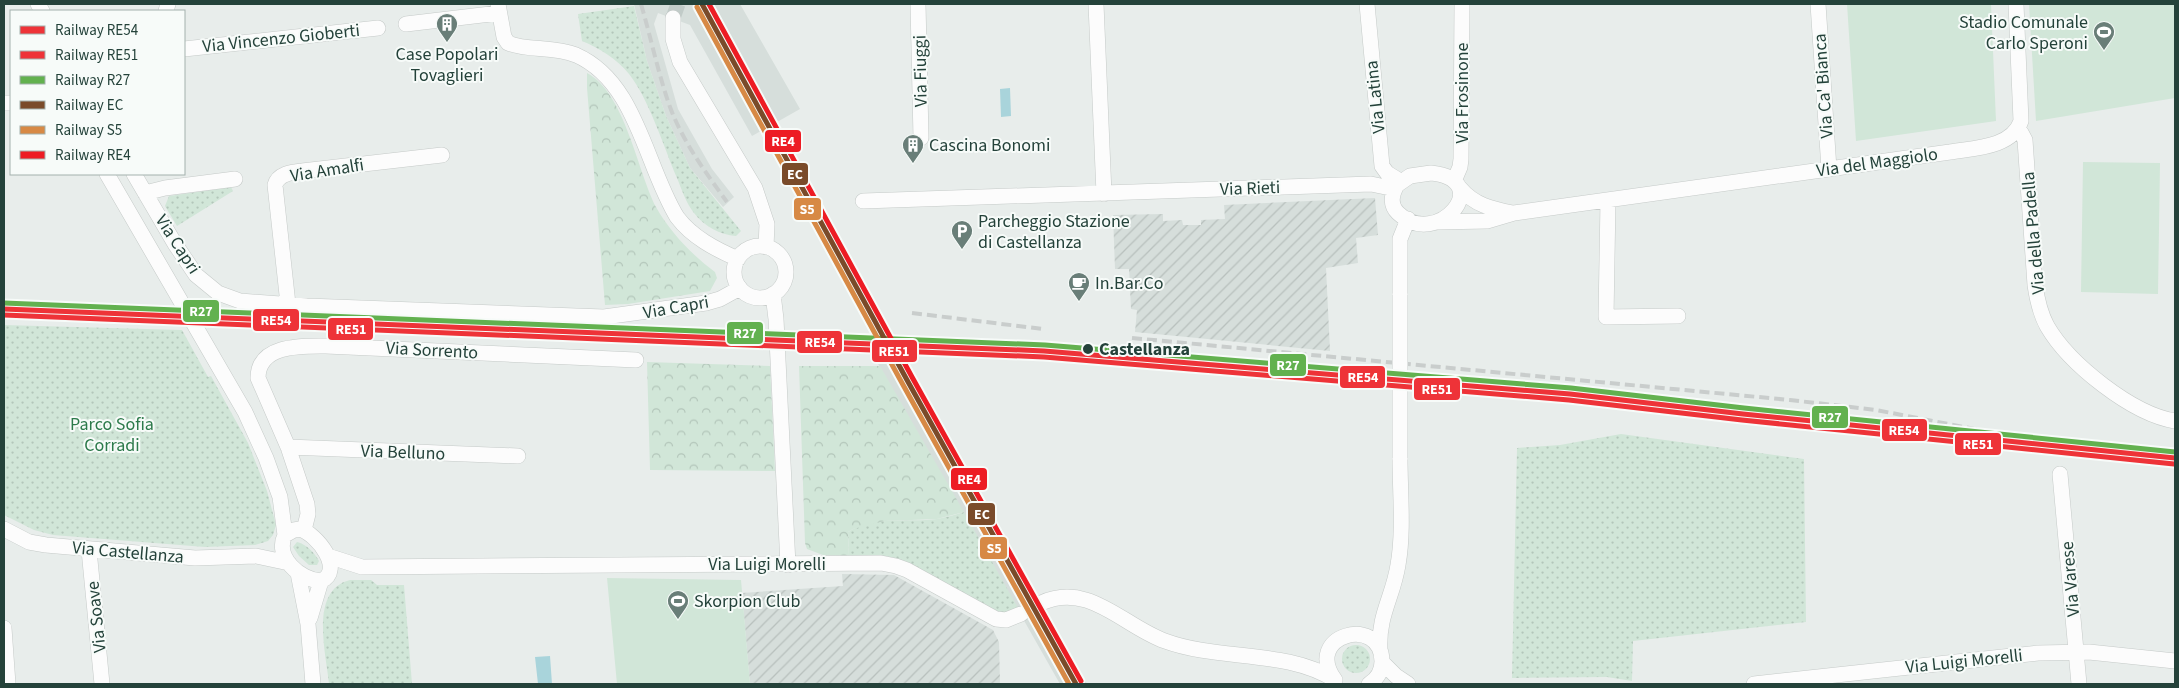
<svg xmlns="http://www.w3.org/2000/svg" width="2179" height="688" font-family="'Source Sans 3',sans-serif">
<defs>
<pattern id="industrial-furrows" width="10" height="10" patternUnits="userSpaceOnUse" patternTransform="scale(1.25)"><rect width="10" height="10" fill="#d6dedb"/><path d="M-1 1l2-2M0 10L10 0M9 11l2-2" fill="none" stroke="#b8c0bd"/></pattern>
<pattern id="green-dots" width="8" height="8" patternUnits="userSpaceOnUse" patternTransform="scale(1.25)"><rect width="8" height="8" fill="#d1e6d8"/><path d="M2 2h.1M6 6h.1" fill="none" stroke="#b3c6ba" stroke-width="1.8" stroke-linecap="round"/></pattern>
<pattern id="forest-crowns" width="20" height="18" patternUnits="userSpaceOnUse" patternTransform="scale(1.25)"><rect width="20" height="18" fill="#d1e6d8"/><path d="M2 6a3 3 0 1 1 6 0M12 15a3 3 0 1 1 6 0" fill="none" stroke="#b3c6ba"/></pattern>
</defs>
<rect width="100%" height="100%" fill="#e8edeb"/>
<path fill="#d6dedb" d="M634,4H740L800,109L752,136L690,25L658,13L654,24L678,109L712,169L734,197L723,207L690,168L666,116L647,61Z
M903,360L987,505L1087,684H1060L877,362Z"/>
<path fill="url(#industrial-furrows)" d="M1375,198L1378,235L1356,238L1358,263L1326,268L1330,351L1135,332L1137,310L1131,309L1129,269H1115L1113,215L1163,214V221L1182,220L1183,225H1201V220L1225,219L1224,205Z
M842,574L894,575L993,630L999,642L1000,684H750L742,593L843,586Z"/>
<path fill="url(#green-dots)" d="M634,6L647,61L666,116L690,168L741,231L736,236C720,235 704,226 694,213C686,203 682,190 677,178C664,148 649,99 629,74C617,59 599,48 582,41L578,14Z
M231,187L233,191L177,226L165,206L169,196Z
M4,325L182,330L208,377L211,376L248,443L267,491L276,525L273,535L268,541L255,545L205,547L53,535L34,530L4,515Z
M1621,434L1804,459L1806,622L1633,641L1632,681L1607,677L1512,678L1517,448L1560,445Z
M964,512L1018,608L1005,613H997L899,559L886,556H849L848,532C874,515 909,523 937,519C946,517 955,515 964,512Z
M297,542C306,544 315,553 319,561L317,565H309L299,556L293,547Z
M350,580H371L377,585H404L412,684H329C326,653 309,590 350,580Z
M1342 659a14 14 0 1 1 28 0a14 14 0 1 1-28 0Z"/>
<path fill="url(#forest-crowns)" d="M587,73C625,93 637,170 656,207C670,232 692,255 715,272L717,278L710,291L628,304L605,305L587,88Z
M647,362L770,366L775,471L650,470Z
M799,366H880L964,512L937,519L885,521L853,529L848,532L849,556L823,555L807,549L805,543Z"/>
<path fill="#d1e6d8" d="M1847,4H1991L1996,121L1856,141Z
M2029,4H2175V98L2036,121Z
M2083,162L2160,163L2158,294L2081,292Z
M607,578L741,580L750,684H617Z"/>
<path fill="#a9d4db" d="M1010,88L1011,116L1001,117L1000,89Z
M550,656L552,684H538L535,657Z"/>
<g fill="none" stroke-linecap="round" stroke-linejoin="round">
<path stroke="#c1cbc8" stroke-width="15" stroke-dasharray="15 8" stroke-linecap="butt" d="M673,18L678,4
M1021,614L1041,603"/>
<g stroke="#c5cac8" stroke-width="16">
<path id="minor" d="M38,4L42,11
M498,4L504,37L508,43C526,51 554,46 576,55C637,82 645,165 677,217C692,237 715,249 738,259
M918,4L921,138
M1096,4L1104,194
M1367,4L1382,166L1387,173L1400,181
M1818,4L1829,169
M166,11L168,4
M673,18V39L680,62L755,188L767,224L766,247
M406,24L499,13
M184,49L378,28
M4,103H11
M2018,127L2025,140L2035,285C2037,299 2040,313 2047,326C2069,364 2132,414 2175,421
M1431,173C1497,180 1437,251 1398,213C1389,204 1392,194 1397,185L1410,176Z
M107,174L245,412L266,458L280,497L285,535
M134,174L175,244L196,275L218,293L240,301L307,306L604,317L706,303L720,299L740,288
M1454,181L1460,167L1461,159L1462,4
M1460,188C1474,205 1492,209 1513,213
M145,193L165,188L235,179
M863,201L1371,184L1395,189
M1608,201L1606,317L1678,316
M1437,222L1487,221L1514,213L1950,152C1973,148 2012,148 2021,121L2016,4
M734 272a26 26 0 1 1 52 0a26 26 0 1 1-52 0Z
M773,294L776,319L788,565
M1400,295V239L1408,219
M288,304L275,185C278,174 291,172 302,171L442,155
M288,447L518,456
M2060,474L2079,684
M4,529L29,542L46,545L195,558L256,556L289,563
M300,529C317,534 345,570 321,581C300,580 274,557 285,535L294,530Z
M304,530L308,514L307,504L288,447L258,378C258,344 302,346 326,346L636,360
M89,550L102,684
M328,556L362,567L881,563L896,566L907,570L996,619L1006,620L1021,614
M298,573L308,624L313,684
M1041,603C1089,581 1123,626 1165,641C1219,661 1286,649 1335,680
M310,618L321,581
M4,628L8,684
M1380,650C1378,615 1393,597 1398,565C1404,531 1400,493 1400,458
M1382,662L1396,676L1408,684
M1335,680C1302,635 1381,614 1382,661C1382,671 1377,679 1369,684
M1754,684L2038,653L2089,652L2175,661"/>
</g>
<use href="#minor" stroke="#fcfcfc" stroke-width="15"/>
<path stroke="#c9cdcc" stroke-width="4" stroke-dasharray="10 5" stroke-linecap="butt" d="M641,4C651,38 658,73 670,107C683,142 706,173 727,202
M912,313L1043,329
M1132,338L1790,400L1876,410L2052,444"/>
<g stroke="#c5cac8" stroke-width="16" stroke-linecap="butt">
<path id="minor-bridge" d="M1400,295V458"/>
</g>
<use href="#minor-bridge" stroke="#fcfcfc" stroke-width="15"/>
<g stroke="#f7fbf9" stroke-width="9">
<path id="rail-1" d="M4,309L1044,351L1570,394L1743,414L2175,458"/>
</g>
<g stroke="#f7fbf9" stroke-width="9">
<path id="rail-2" d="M4,315L1044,357L1569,400L1742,420L2174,464"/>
</g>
<g stroke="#f7fbf9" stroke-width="9">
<path id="rail-3" d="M4,303L1045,345L1571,388L1744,408L2175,452"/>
</g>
<g stroke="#f7fbf9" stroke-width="9">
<path id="rail-4" d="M702,4L907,380L1076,684"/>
</g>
<g stroke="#f7fbf9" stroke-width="9">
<path id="rail-5" d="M697,7L902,383L1069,684"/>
</g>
<g stroke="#f7fbf9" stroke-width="9">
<path id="rail-6" d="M709,4L912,377L1081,681"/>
</g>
<use href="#rail-1" stroke="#ee3338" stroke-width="5"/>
<use href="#rail-2" stroke="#ee3338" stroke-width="5"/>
<use href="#rail-3" stroke="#62b14f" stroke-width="5"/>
<use href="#rail-4" stroke="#7a4b2a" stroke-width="5"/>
<use href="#rail-5" stroke="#d78945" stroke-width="5"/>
<use href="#rail-6" stroke="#ed1c24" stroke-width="5"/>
</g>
<defs>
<g id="building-pin" transform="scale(1.125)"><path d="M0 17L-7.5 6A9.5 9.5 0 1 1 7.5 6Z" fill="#697e78" stroke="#f7fbf9"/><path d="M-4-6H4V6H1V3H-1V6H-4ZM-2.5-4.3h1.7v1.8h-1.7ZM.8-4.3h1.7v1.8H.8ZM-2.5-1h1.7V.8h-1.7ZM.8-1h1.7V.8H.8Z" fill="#fff"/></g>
<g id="stadium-pin" transform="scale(1.125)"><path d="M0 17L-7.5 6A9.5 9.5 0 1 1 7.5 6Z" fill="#697e78" stroke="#f7fbf9"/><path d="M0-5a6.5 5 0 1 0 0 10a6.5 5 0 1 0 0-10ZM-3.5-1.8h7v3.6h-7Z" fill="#fff"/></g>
<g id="parking-pin" transform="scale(1.125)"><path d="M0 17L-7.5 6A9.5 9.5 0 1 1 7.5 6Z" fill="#697e78" stroke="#f7fbf9"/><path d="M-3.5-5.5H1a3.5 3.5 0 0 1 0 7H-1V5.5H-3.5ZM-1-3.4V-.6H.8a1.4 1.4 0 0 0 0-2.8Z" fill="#fff"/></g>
<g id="cafe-pin" transform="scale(1.125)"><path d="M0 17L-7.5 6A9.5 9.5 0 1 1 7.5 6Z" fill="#697e78" stroke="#f7fbf9"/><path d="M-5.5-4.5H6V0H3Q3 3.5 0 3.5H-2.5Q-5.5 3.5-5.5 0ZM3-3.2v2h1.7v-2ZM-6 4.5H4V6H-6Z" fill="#fff"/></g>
</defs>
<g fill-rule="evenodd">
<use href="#building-pin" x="447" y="24"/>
<use href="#stadium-pin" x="2104" y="32"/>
<use href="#building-pin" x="913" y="145"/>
<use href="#parking-pin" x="962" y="231"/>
<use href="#cafe-pin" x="1079" y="283"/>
<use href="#stadium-pin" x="678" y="601"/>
</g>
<circle fill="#24423a" stroke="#f7fbf9" stroke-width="2" cx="1088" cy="349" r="6"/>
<g text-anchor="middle" stroke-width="4" stroke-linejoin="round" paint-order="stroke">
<g font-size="18" fill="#24423a" stroke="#f7fbf9" text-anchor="start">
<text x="2088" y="28" text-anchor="end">Stadio Comunale<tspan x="2088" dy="21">Carlo Speroni</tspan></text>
<text x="447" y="60" text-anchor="middle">Case Popolari<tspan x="447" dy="21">Tovaglieri</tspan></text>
<text x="929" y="151">Cascina Bonomi</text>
<text x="978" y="227">Parcheggio Stazione<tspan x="978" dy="21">di Castellanza</tspan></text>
<text x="1095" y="289">In.Bar.Co</text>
<text x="694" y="607">Skorpion Club</text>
</g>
<g font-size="18" fill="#24423a" stroke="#f7fbf9">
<text transform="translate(281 38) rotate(-6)" y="6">Via Vincenzo Gioberti</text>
<text transform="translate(920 71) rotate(-91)" y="6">Via Fiuggi</text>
<text transform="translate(1823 86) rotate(-94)" y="6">Via Ca' Bianca</text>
<text transform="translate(1462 93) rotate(-90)" y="6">Via Frosinone</text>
<text transform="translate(1375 97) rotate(-96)" y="6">Via Latina</text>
<text transform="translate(1877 162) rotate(-8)" y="6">Via del Maggiolo</text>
<text transform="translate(327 170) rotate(-9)" y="6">Via Amalfi</text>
<text transform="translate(1250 188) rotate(-2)" y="6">Via Rieti</text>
<text transform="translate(2033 233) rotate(-95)" y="6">Via della Padella</text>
<text transform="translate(178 244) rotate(57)" y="6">Via Capri</text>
<text transform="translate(676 307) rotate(-10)" y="6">Via Capri</text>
<text transform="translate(432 350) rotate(3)" y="6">Via Sorrento</text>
<text transform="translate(403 452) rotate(2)" y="6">Via Belluno</text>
<text transform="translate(128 552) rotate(5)" y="6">Via Castellanza</text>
<text x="767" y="570">Via Luigi Morelli</text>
<text transform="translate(2070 579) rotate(-95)" y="6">Via Varese</text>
<text transform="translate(96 617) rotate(-96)" y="6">Via Soave</text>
<text transform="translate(1964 661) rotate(-6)" y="6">Via Luigi Morelli</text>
</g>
<g font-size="18" font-weight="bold" fill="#24423a" stroke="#f7fbf9" text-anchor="start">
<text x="1099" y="355">Castellanza</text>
</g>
<g font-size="18" fill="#2d7a4b" stroke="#f7fbf9">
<text x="112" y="430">Parco Sofia<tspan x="112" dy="21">Corradi</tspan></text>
</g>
</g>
<g stroke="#f7fbf9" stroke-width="2">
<rect x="764" y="129" width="38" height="24" rx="5" fill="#ed1c24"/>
<rect x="781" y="162" width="28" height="24" rx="5" fill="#7a4b2a"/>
<rect x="793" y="197" width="29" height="24" rx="5" fill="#d78945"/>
<rect x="182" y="299" width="38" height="24" rx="5" fill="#62b14f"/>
<rect x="252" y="308" width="48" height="24" rx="5" fill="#ee3338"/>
<rect x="327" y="317" width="47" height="24" rx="5" fill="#ee3338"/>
<rect x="726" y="321" width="38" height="24" rx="5" fill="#62b14f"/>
<rect x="796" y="330" width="47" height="24" rx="5" fill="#ee3338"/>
<rect x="871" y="339" width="47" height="24" rx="5" fill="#ee3338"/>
<rect x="1269" y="353" width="38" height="24" rx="5" fill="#62b14f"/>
<rect x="1339" y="365" width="47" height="24" rx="5" fill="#ee3338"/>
<rect x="1413" y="377" width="48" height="24" rx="5" fill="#ee3338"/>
<rect x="1811" y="405" width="38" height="24" rx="5" fill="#62b14f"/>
<rect x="1881" y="418" width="47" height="24" rx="5" fill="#ee3338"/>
<rect x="1954" y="432" width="48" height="24" rx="5" fill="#ee3338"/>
<rect x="950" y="467" width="38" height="24" rx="5" fill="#ed1c24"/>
<rect x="967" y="502" width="29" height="24" rx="5" fill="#7a4b2a"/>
<rect x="979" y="536" width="29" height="24" rx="5" fill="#d78945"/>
</g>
<g font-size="14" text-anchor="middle" font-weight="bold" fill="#fff">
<text x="783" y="146">RE4</text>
<text x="795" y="179">EC</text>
<text x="807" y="214">S5</text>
<text x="201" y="316">R27</text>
<text x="276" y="325">RE54</text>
<text x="351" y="334">RE51</text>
<text x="745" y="338">R27</text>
<text x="820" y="347">RE54</text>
<text x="894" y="356">RE51</text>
<text x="1288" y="370">R27</text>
<text x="1363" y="382">RE54</text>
<text x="1437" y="394">RE51</text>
<text x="1830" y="422">R27</text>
<text x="1904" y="435">RE54</text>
<text x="1978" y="449">RE51</text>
<text x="969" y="484">RE4</text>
<text x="982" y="519">EC</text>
<text x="994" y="553">S5</text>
</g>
<rect width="2179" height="688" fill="none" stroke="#24423a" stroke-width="10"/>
<rect x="10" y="10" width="175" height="165" fill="#f7fbf9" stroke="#a3b1ad"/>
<rect x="20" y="26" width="25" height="8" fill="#ee3338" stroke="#a3b1ad"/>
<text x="55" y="35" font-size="15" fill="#24423a">Railway RE54</text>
<rect x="20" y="51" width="25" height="8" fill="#ee3338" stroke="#a3b1ad"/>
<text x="55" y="60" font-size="15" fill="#24423a">Railway RE51</text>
<rect x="20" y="76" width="25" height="8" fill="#62b14f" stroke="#a3b1ad"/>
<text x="55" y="85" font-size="15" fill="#24423a">Railway R27</text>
<rect x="20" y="101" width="25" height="8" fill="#7a4b2a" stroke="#a3b1ad"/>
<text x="55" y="110" font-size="15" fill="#24423a">Railway EC</text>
<rect x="20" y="126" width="25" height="8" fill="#d78945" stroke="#a3b1ad"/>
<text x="55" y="135" font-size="15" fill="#24423a">Railway S5</text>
<rect x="20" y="151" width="25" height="8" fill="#ed1c24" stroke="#a3b1ad"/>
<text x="55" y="160" font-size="15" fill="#24423a">Railway RE4</text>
</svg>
